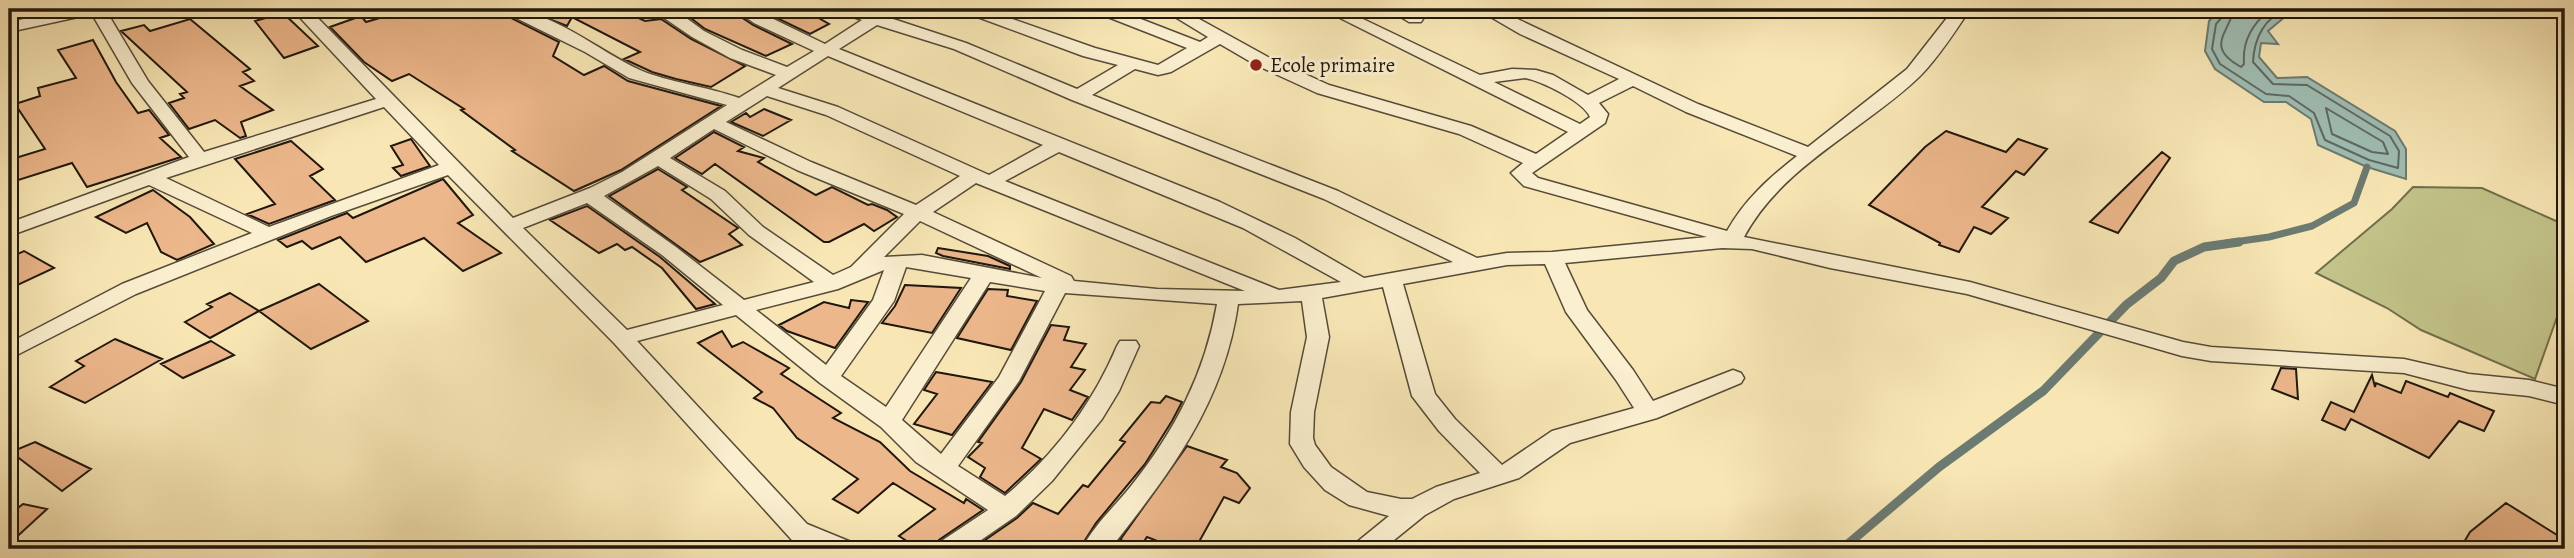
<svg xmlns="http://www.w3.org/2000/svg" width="2574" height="558" font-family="Alegreya,serif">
<rect width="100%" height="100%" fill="#f8e7b5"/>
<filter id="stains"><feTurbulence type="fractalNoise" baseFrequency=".00286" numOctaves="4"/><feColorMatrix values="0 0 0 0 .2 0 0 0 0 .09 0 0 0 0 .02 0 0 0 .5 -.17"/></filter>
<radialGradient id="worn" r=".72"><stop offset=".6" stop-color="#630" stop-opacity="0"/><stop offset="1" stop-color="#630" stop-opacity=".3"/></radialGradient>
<path fill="#c3c48a" stroke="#716e4c" stroke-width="2" d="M2413,187L2482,188L2565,225V309L2557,317L2535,379L2421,330L2387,308L2316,273L2392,209Z"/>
<path fill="#9fbeb4" stroke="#6c7b72" stroke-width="2" d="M2220,9H2308L2304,15L2286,16L2268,31L2278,44L2261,43L2259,57L2277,78L2307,77L2395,131L2406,149V179L2367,167L2318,145L2311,119L2286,102H2264L2215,69L2205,51L2209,21Z"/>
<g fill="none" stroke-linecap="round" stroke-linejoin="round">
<path stroke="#5f6a61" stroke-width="2" d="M2225,9L2224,15L2216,24L2212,49L2220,64L2266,94L2289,96L2314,113L2325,140L2369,160L2398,168L2399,151L2390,136L2307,85L2273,84L2253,62C2254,39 2264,17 2288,9
M2234,9C2228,34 2205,47 2241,67L2244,64C2242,40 2253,24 2270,9
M2326,108L2383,142L2388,154L2372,152L2332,134Z"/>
<path stroke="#6c7b72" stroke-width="7" d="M2227,243L2269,237L2312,226L2354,203L2367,167"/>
<path stroke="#6c7b72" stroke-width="9" d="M1842,549L1939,467L2043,391L2126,305L2161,278L2174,261L2204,247L2239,242"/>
</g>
<path fill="#ecb78b" stroke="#1f170e" stroke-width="2" d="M410,9H430L438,16L460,9H499L503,14L559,42L553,56L584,75L604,66L628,81L721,106L621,170L574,191L512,151L515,150L461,110L464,109L409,74L392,81L364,62L330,27L361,16L366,22Z
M523,9H619L645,21L661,19L691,39L745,66L711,87L676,79L652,72L624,59L640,52L572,17L567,26Z
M758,9H803L829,24L810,34Z
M689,11L698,17L710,12L721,18L735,13L753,25L792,44L766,56L705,29L683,12Z
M283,13L318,46L284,58L255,21Z
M190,19L250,69L243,72L254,81L240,86L273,110L241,122L246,136L240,138L215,120L189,129L169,103L184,98L180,94L187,92L121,31L144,25L150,31Z
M93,40L116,82L138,113L149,110L169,135L160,138L181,157L87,187L72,163L9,183V160L45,149L15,104L40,96L38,88L76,78L58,50Z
M764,109L791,120L763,136L731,122L746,113L750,117Z
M1946,131L2006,152L2018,139L2047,149L2024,175L2016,171L1982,207L2008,218L1991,234L1974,227L1959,252L1939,245L1940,243L1869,205L1925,147Z
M714,132L744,147L738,151L764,158L758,162L816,195L832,187L868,205L872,204L887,210L897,217L874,231L864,224L829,242H824L715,164L702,174L675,158Z
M411,139L430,166L401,176L393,168L403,165L391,146Z
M291,141L323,169L310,176L335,200L269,224L247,214L275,204L235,159Z
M2162,152L2170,158L2118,233L2090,222Z
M658,169L687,187L682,190L738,228L729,234L742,245L700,262L609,196Z
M443,179L473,215L458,223L501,253L463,271L424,238L366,262L340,237L312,249L302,241L287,247L278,240L347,213L353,218Z
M153,190L190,217L214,244L177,260L161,252L147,223L126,233L96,217Z
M587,206L660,257L715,304L696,309L662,268L632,247L625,250L617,244L599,253L550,220Z
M938,248L988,256L1010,266V269L943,256L936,253Z
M24,251L54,268L9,289V258Z
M319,284L368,321L311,349L259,311Z
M905,285L961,288L932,333L882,323L895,306Z
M988,289L1008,290L1007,296L1037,301L1011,350L957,338Z
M230,293L259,311L210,338L185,322L212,307L207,304Z
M851,300L868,302L835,348L787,331L779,325L824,302L849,308Z
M1051,325L1069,327L1064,340L1086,344L1071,367L1085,370L1070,390L1088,397L1072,420L1044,409L1022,448L1041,459L1005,493L980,477L985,468L968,457L982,443L978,442L1021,382Z
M722,331L732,347L743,342L789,368L781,374L841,413L833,418L880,442L910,471L964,503L966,499L983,510L939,540L933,549H919L899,536L935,509L893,483L858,513L833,499L858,479L797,438L773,408L754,398L762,392L698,343Z
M115,339L162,359L85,403L50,387L84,366L76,361Z
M211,341L234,355L183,378L161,364Z
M2281,368L2296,369L2298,399L2272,389Z
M936,372L992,382L952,435L914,424L937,394L924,390Z
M2372,375L2375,387L2376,383L2401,393L2406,381L2448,397L2450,393L2494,411L2484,431L2459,421L2429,458L2351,419L2345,430L2322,420L2331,402L2354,412Z
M1166,396L1182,402L1172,421L1145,464L1096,523L1080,548L1060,541L1048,549H972L1017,518L1033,503L1058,514L1083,485L1088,487L1125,442L1120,440L1151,402L1160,403Z
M35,442L91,469L62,491L11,452Z
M1187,446L1227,460L1221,467L1237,473L1250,488L1239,503L1224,497L1195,549H1178L1147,537L1141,546L1120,540Z
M2506,503L2565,540V549H2460L2470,532Z
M23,504L47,509L9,544V515Z"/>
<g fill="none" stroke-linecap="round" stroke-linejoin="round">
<g stroke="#554b38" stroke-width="3">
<path id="street" d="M73,9H105L148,81L204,152L376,99L292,9H309L513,218L590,188L622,172L727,105L629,78L585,52L504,12L502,9C552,9 596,50 640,70C667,82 709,87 739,98L776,75L730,58L692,37L651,9H674L704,31L742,50L787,67L814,51L754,23L734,9H753L825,44L862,20L839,12L837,9C848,9 866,13 874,12C879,12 883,11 887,12V17L966,43L1077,89L1118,65L1083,56L964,12L962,9H984L1095,48L1158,65L1187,48L1095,12L1093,9H1115L1200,42L1208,37L1162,9H1181L1268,57L1329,85L1471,126L1536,154L1568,132L1322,9H1342L1480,75L1512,69L1536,70L1553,75L1588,95L1619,79L1520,34L1477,9H1496L1698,104L1808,147L1907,69L1954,9H1970C1957,29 1936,61 1918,78C1862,131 1782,166 1744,237L1970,282L2183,342L2211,347L2404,359L2469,374L2529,380L2565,389V405L2529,396L2469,390L2404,373L2211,361L2182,356L1967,294L1830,268L1752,249L1722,248L1565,263L1587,310L1633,370L1653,401L1733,370L1741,373L1744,378L1741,383L1657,418L1570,443L1519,478L1454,499L1425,515L1383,549H1353L1357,542L1389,516L1349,505L1325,490L1304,467L1290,444L1291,412L1307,337L1302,301L1238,304C1224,403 1170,473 1110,549H1082C1093,526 1115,506 1131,486C1175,431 1205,373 1217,304L1065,293L1019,381L958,466L1005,496C1054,455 1092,405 1117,346L1120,341H1136L1139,346L1119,391L1102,419L1052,481L1016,516L968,549H936L940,542L988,510L916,462L881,427L820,383L736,315L637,341L807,524L851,542L855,549H800L614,343L448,175L331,216L136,294L9,359V343L122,284L252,233L149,185L9,236V223L189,157L132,83L92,14L9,32V22ZM877,25L954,49L1072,100L1324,199L1453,262L1364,278L1295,238L1220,202L839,49ZM1220,44L1256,65L1317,93L1459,134L1523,163L1511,173L1524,186L1707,237L1552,252L1507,253L1477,258L1338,191L1092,95L1135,69L1158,75L1171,72ZM828,56L1043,145L989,175L838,107L778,88ZM1525,78C1542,81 1584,102 1590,117L1580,124L1494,82ZM1633,86L1686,112L1797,156C1769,178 1745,199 1727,231L1538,178L1532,173L1605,123L1608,114L1599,103ZM767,96L826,115L960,176L916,205L811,162L726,122ZM384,107L439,165L269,227L166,178ZM714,129L797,170L904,214L851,267L833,275L763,227L725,191L670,158ZM1059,152L1243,228L1341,282L1279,290L1005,181ZM658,166L711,199L749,235L814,282L744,300L676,247L604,196ZM976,183L1245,291L1157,289L1074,281L1071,276L933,212ZM587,203L662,255L723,305L627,330L523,228ZM920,221L1042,278L922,255L884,257ZM1545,264L1566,312L1616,380L1634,408L1552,431L1502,465L1455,419L1435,394L1403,284L1507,265ZM906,267L971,278L886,407L841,376L894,301ZM884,270L873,300L826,365L756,310L838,289ZM990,282L1045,291L999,377L941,454L902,420ZM1383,287L1412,396L1439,431L1480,473L1436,487L1412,499H1401L1367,492L1331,467L1315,445L1313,438L1314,412L1329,337L1322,298Z
M1388,9H1408L1423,19L1421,22H1409Z"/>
</g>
<use href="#street" fill="#faefcf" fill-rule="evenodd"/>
</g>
<circle fill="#8f2418" stroke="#faefcf" stroke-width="2.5" cx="1256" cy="65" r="7"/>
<g text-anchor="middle" stroke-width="6" stroke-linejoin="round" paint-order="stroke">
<g font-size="21" fill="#1f170e" stroke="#faefcf" text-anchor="start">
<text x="1270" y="72">Ecole primaire</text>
</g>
</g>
<rect width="2574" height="558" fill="none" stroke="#f8e7b5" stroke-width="35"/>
<rect x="10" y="10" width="2553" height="537" fill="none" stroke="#1f170e" stroke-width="3.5"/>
<rect x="18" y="18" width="2539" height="523" fill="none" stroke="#1f170e" stroke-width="2"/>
<rect width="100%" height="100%" filter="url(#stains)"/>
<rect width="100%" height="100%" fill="url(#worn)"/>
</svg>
